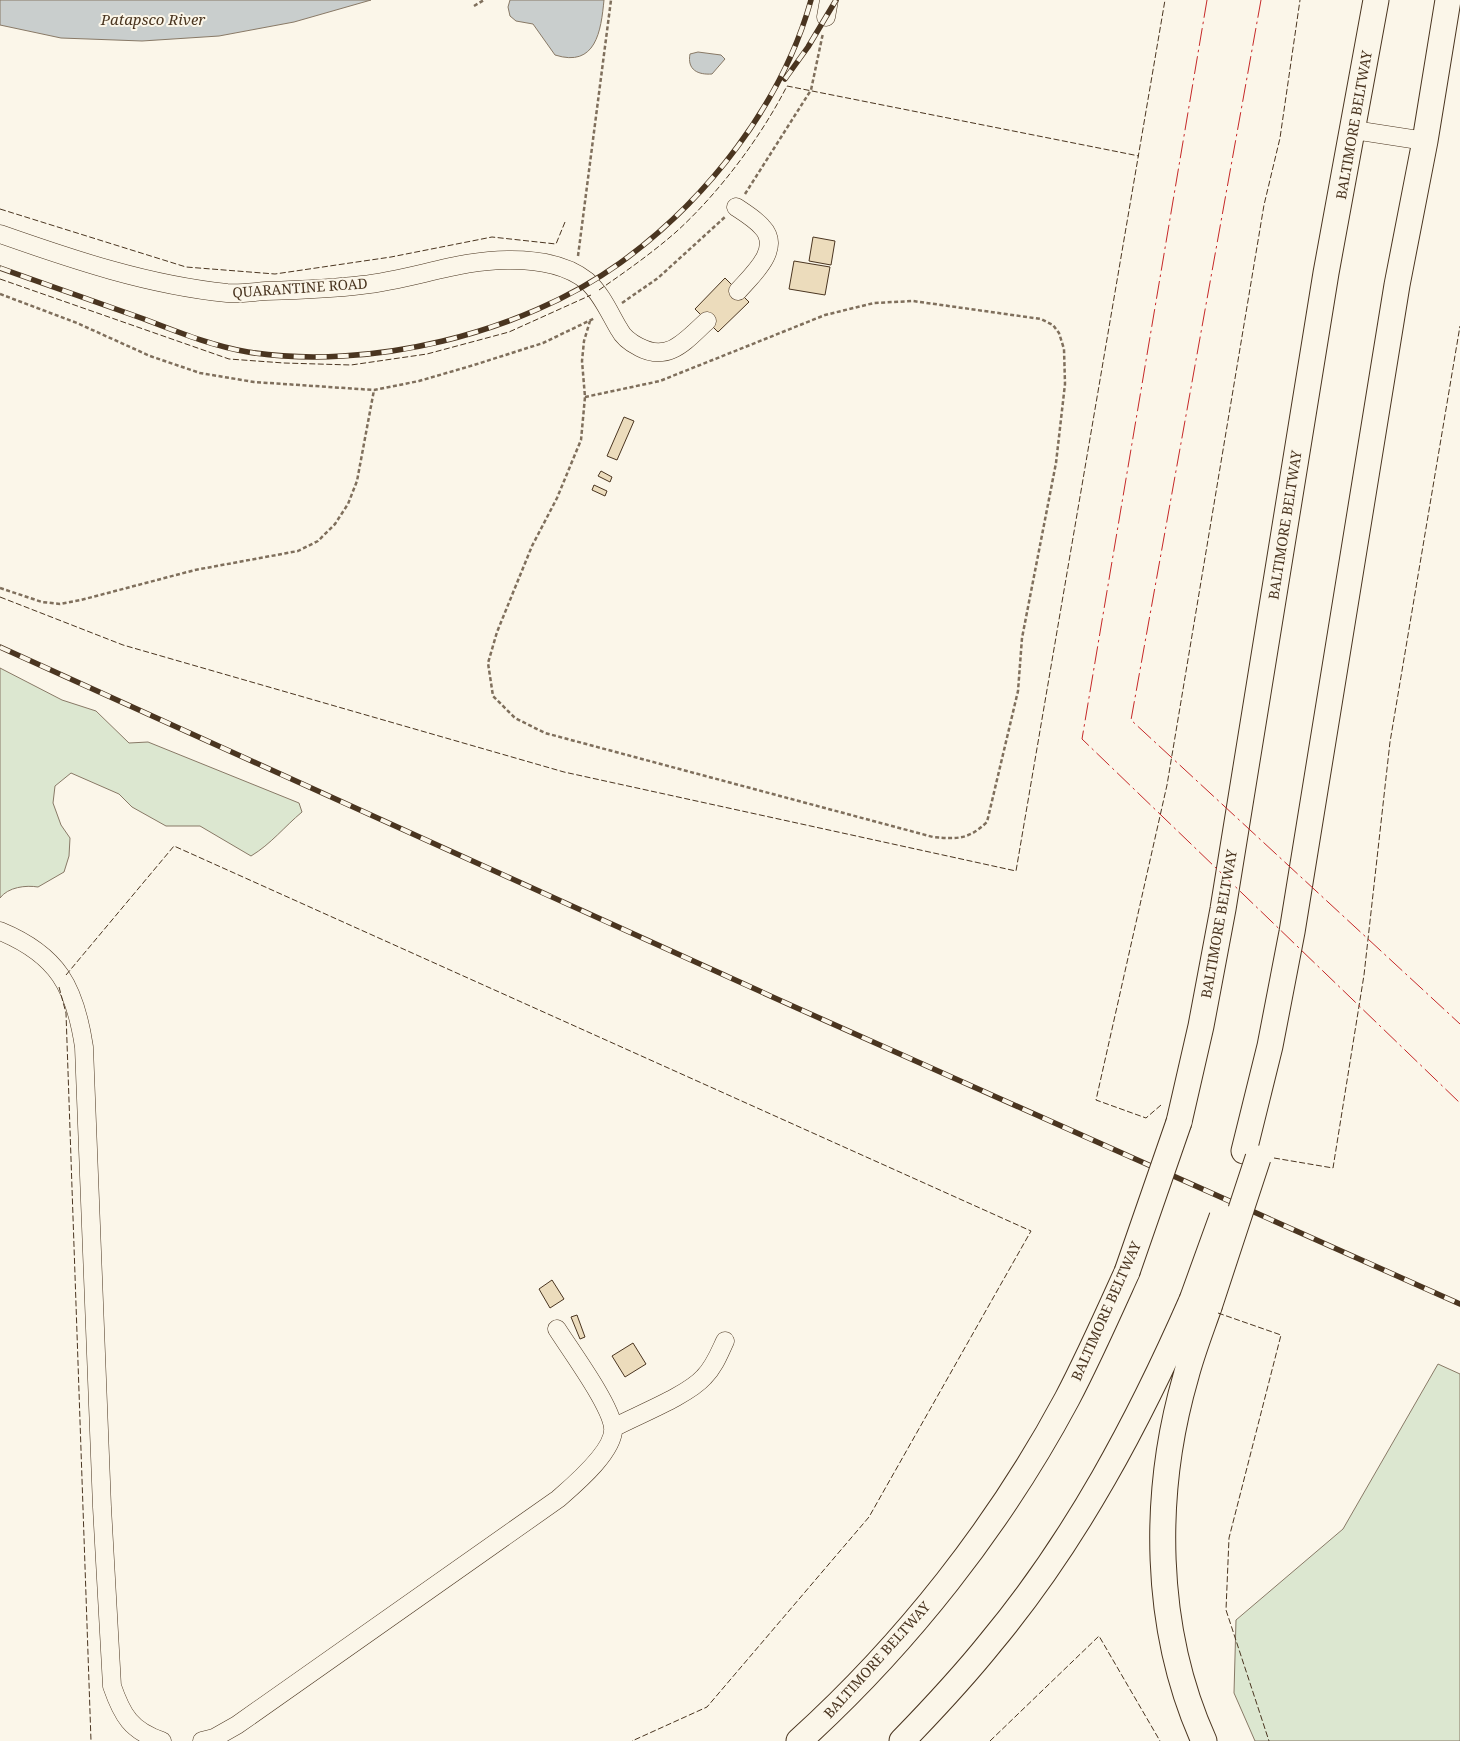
<svg xmlns="http://www.w3.org/2000/svg" width="1460" height="1741" font-family="'Noto Serif',serif">
<rect width="100%" height="100%" fill="#fbf6e9"/>
<path fill="#dce7d0" stroke="#887966" d="M0,668L62,700L96,711L129,743L148,742L299,803L302,812C284,827 271,844 251,856L200,826H166L132,807L119,794L71,773L55,786L53,803L61,825L70,838L69,856L64,872L38,887C26,885 8,887 0,898Z
M1438,1364L1460,1374V1741H1255L1234,1693L1236,1620L1343,1529Z"/>
<path fill="#c9cecd" stroke="#887966" d="M0,0H371L294,22L219,36L142,41L61,38L0,25Z
M510,0H604C601,31 596,68 555,55L533,24L516,21L510,16L508,7Z
M698,52L721,55L725,59L712,74C698,75 687,70 690,54Z"/>
<path fill="#ecdcbc" stroke="#4a3520" d="M813,237L835,241L831,265L809,261Z
M794,261L830,267L825,295L789,289Z
M725,278L749,302L718,332L695,309Z
M624,417L634,421L617,460L607,456Z
M601,471L612,477L610,482L598,476Z
M594,485L607,491L605,496L592,490Z
M552,1280L564,1299L550,1308L539,1289Z
M577,1315L585,1337L580,1339L571,1317Z
M633,1343L646,1364L625,1377L612,1356Z"/>
<g fill="none" stroke-linecap="round" stroke-linejoin="round">
<g stroke="#4a3520" stroke-width="19">
<path id="minor" d="M826,17L829,0
M1354,130L1425,141
M736,207C745,213 755,219 762,227C783,249 751,276 738,291
M0,234C74,260 148,285 227,293C240,294 253,292 266,291C298,290 330,289 362,285C412,280 461,259 511,260C537,260 566,264 587,281C601,293 610,314 619,329C623,337 631,343 639,347C669,363 686,340 707,321
M0,931C58,955 75,987 84,1047L102,1507L112,1686C122,1715 131,1731 162,1741
M613,1428C637,1415 687,1396 704,1377C714,1367 719,1354 725,1341
M202,1741L214,1738L237,1725L558,1499C574,1485 616,1450 613,1427C610,1404 571,1351 557,1329"/>
</g>
<g stroke="#4a3520" stroke-width="27">
<path id="highway" d="M1179,1122L1201,1026L1223,909L1326,273L1376,0
M1244,1151L1270,1046L1292,932L1397,285L1425,141L1448,0
M799,1741C906,1644 999,1526 1067,1399C1089,1357 1108,1314 1127,1272
M902,1741C933,1709 963,1677 991,1642C1076,1540 1139,1421 1192,1300
M1204,1741C1153,1628 1152,1493 1186,1376C1192,1353 1201,1330 1209,1307"/>
</g>
<path stroke="#7f6f5c" stroke-width="2.5" stroke-dasharray="4 2.5" stroke-linecap="butt" d="M474,6L484,0
M745,194L811,90L823,33
M578,256L611,0
M0,294L77,323L150,356L200,373L254,382L374,390L419,381L474,365L543,343L595,318
M622,303L658,278L725,217
M585,397L660,381L825,315L874,303L913,301L1041,319L1053,325L1059,333L1064,349L1065,384L1056,463L1022,638L1018,691L987,822C968,840 958,839 933,837L545,733L515,718L493,696L488,663L497,632L532,546L557,498L581,440L585,397L582,361L584,341L590,321
M0,588L42,602L60,604L81,600L195,570L298,551L318,541L335,524L348,504L357,481L374,390"/>
<use href="#minor" stroke="#fbf6e9" stroke-width="18"/>
<use href="#highway" stroke="#fbf6e9" stroke-width="25"/>
<g stroke="#4a3520" stroke-width="5.5">
<path id="rail" d="M785,79L808,47L836,0
M0,268C48,285 96,302 144,319C178,332 212,346 248,352C368,371 521,334 620,263C707,200 782,104 811,0
M0,647L797,1008L1460,1304"/>
</g>
<use href="#rail" stroke="#fbf6e9" stroke-width="4" stroke-dasharray="11" stroke-linecap="butt"/>
<g stroke="#4a3520" stroke-width="27" stroke-linecap="butt">
<path id="highway-bridge" d="M1127,1272L1179,1122
M1192,1300L1222,1217
M1209,1307L1258,1158"/>
</g>
<use href="#highway-bridge" stroke="#fbf6e9" stroke-width="25"/>
<path stroke="#4a3520" stroke-width="1" stroke-dasharray="6 2.5" stroke-linecap="butt" d="M0,209L186,267L275,274L391,257L492,237L556,244L565,222
M0,279L229,359L284,363L351,365L427,354L509,332L591,295
M599,290C625,272 652,253 676,232C719,193 761,137 787,86L1139,156
M0,597L123,645L564,772L1016,871L1165,0
M66,975L174,846L1031,1231L869,1517L707,1707L632,1741
M59,987L66,1013L91,1741
M1161,1105L1146,1118L1096,1100L1167,785L1264,205L1280,138L1300,0
M1274,1158L1333,1168L1364,975L1390,742L1460,326
M1218,1313L1281,1335L1229,1538L1226,1610L1269,1741
M990,1741L1099,1636L1160,1741"/>
<path stroke="#c62828" stroke-width="1" stroke-dasharray="18 4 2.5 4" stroke-linecap="butt" d="M1207,0L1082,739L1460,1103
M1261,0L1131,720L1460,1024"/>
</g>
<g text-anchor="middle" stroke-width="4" stroke-linejoin="round" paint-order="stroke">
<g font-size="14" fill="#4a3520" stroke="#fbf6e9">
<text transform="translate(1354 125) rotate(-80)" y="5">BALTIMORE BELTWAY</text>
<text transform="translate(300 288) rotate(-4)" y="5">QUARANTINE ROAD</text>
<text transform="translate(1285 525) rotate(-81)" y="5">BALTIMORE BELTWAY</text>
<text transform="translate(1219 924) rotate(-80)" y="5">BALTIMORE BELTWAY</text>
<text transform="translate(1106 1311) rotate(-66)" y="5">BALTIMORE BELTWAY</text>
<text transform="translate(877 1660) rotate(-48)" y="5">BALTIMORE BELTWAY</text>
</g>
<g font-size="15" font-style="italic" fill="#4a3520" stroke="#fbf6e9">
<text x="153" y="25">Patapsco River</text>
</g>
</g>
</svg>
